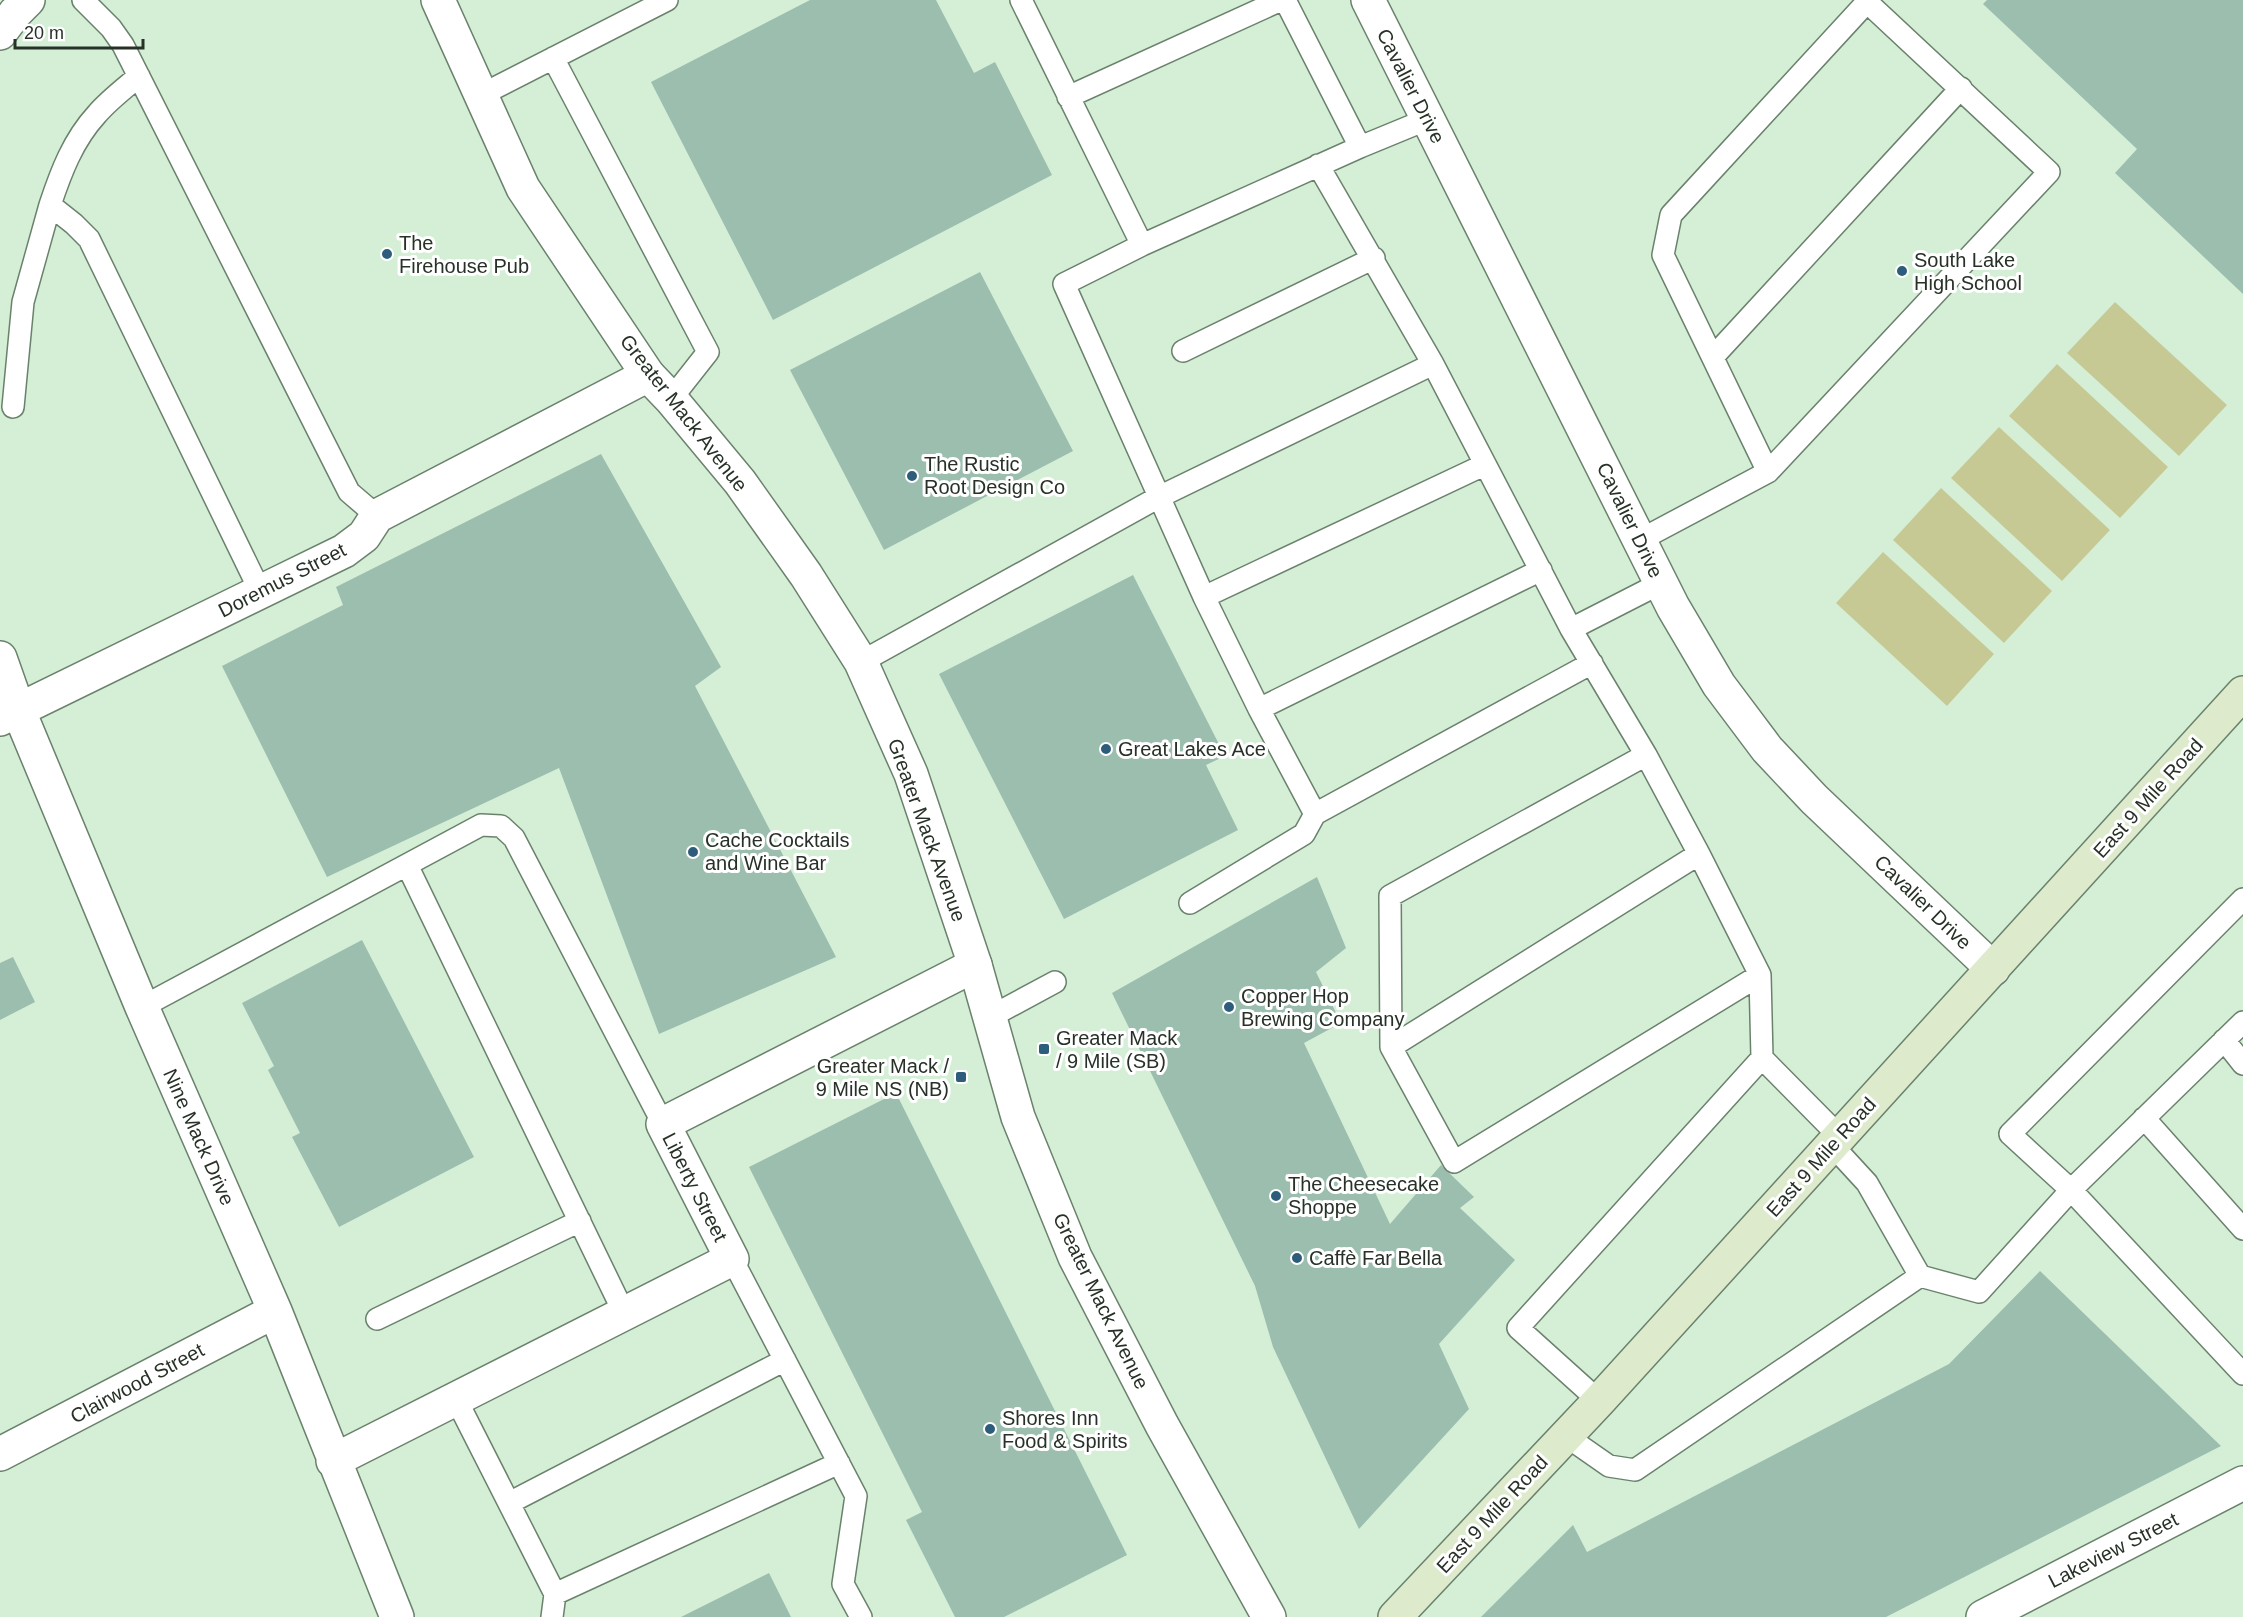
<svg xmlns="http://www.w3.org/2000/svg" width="2243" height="1617" font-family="Helvetica,sans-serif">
<rect width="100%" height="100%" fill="#d5efd7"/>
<path fill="#c7c995" d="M2115,302L2227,405L2179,456L2067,353Z
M2057,364L2168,467L2120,518L2009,416Z
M1999,427L2110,530L2062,581L1951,478Z
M1941,488L2052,591L2004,643L1893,540Z
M1883,552L1994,654L1947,706L1836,603Z"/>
<path fill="#9cbeaf" d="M810,0H936L974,73L995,62L1052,175L773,320L651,82Z
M1987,0H2243V294L2115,173L2137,149L1983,4Z
M980,272L1073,451L884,550L790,370Z
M601,454L721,667L695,686L836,957L659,1034L559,768L327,877L222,666L343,605L336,587Z
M1133,575L1225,756L1206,765L1238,830L1064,919L939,674Z
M1317,877L1346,948L1316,972L1341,1023L1304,1043L1390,1224L1441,1165L1474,1197L1460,1208L1515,1260L1439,1344L1469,1409L1359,1529L1273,1347L1255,1286L1112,993Z
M362,940L474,1157L339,1227L292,1137L300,1133L268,1070L274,1066L242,1003Z
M13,957L35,1002L0,1020V963Z
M896,1093L1127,1555L1004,1617H955L906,1520L922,1512L749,1167Z
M2040,1271L2221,1446L1886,1617H1481L1573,1525L1587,1552L1949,1364Z
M769,1573L791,1617H681Z"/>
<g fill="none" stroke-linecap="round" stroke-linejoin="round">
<g stroke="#6a826c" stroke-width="24">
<path id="service" d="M83,0L111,28L123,45L349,492L377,516
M1021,0L1142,245L1064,284L1204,597L1259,709L1315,814L1592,663
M1285,0L1360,147
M553,58L708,352L671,399
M139,76C125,88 109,100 97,114C73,140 61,172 50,205L74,224L89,239L260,591
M481,95L667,0
M1068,97L1281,0
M1318,165L1433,364L1571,629
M1142,245L1360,147L1428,119
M1183,351L1374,258
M1713,357L1961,88
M13,407L23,302L50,205
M1768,472L1663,255L1671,215L1867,2
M1640,540L1768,472L2049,172L1867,2L1869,0
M1661,583L1571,629L1646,755L1699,854L1760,975L1762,1058L1840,1137
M1204,597L1484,465
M861,662L1159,497L1433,364
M1259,709L1541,570
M1646,755L1390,896L1391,1047L1454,1162L1760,975
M407,865L624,1313
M2243,899L2010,1134L2071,1190L2243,1022
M1190,903L1304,834L1315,814
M142,1007L481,825L501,826L514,838L663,1124
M990,1017L1055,982
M2224,1040L2243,1064
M1391,1047L1699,854
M2144,1118L2243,1229
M1832,1145L1867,1183L1920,1276
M732,1259L856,1496L843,1584L861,1617
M377,1319L580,1221
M456,1399L555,1594L552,1617
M1599,1401L1518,1328L1762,1058
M1566,1436L1609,1466L1635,1470L1920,1276L1979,1292L2071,1190L2243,1374
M509,1503L785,1360
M555,1594L839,1463"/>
</g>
<g stroke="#6a826c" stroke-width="36">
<path id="minor" d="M1368,0L1673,607L1719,685L1767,749L1814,799L1993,969
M0,33L15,13L28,0
M0,658L18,709L142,1007L275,1311L397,1617
M0,719L344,551L364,536L377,516L648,375
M0,1454L275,1311
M333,1461L732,1259L663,1124L975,965
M1983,1617L2243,1483"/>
</g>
<g stroke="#6a826c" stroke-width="36">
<path id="tertiary" d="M438,0L523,188L648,375L671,399L740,482L806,575L861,662L911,774L975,965L1018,1117L1075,1257L1162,1425L1269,1617"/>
</g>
<g stroke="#6a826c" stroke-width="36">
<path id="secondary" d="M1395,1617L1599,1401L2243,693"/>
</g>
<use href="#service" stroke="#fff" stroke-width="21"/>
<use href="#minor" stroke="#fff" stroke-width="33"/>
<use href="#tertiary" stroke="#fff" stroke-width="33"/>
<use href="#secondary" stroke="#ddeacc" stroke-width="33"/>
</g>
<g fill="#2e5d7c" stroke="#fff" stroke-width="2">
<circle cx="387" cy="254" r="6"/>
<circle cx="1902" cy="271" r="6"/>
<circle cx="912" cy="476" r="6"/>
<circle cx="1106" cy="749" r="6"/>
<circle cx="693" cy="852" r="6"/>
<circle cx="1229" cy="1007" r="6"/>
<rect x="1038" y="1043" width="12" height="12" rx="3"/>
<rect x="955" y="1071" width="12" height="12" rx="3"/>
<circle cx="1276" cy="1196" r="6"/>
<circle cx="1297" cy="1258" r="6"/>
<circle cx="990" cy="1429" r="6"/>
</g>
<g text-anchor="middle" stroke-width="6" stroke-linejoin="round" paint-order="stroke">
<g font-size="20" fill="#273127" stroke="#fff">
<text transform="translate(1411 86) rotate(63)" y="7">Cavalier Drive</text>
<text transform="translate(684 413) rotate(52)" y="7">Greater Mack Avenue</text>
<text transform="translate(1630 520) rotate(64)" y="7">Cavalier Drive</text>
<text transform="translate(282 580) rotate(-27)" y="7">Doremus Street</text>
<text transform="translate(2148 798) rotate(-48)" y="7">East 9 Mile Road</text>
<text transform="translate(927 830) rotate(70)" y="7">Greater Mack Avenue</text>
<text transform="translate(1923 902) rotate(44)" y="7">Cavalier Drive</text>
<text transform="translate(199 1137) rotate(66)" y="7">Nine Mack Drive</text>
<text transform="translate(1821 1157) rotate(-48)" y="7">East 9 Mile Road</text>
<text transform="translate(695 1187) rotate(63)" y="7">Liberty Street</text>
<text transform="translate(1101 1301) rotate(64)" y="7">Greater Mack Avenue</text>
<text transform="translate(137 1383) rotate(-28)" y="7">Clairwood Street</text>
<text transform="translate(1492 1514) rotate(-47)" y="7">East 9 Mile Road</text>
<text transform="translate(2113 1550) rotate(-27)" y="7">Lakeview Street</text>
</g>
<g font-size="20" fill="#273127" stroke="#fff" text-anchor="start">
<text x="399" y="250">The<tspan x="399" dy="23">Firehouse Pub</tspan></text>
<text x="1914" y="267">South Lake<tspan x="1914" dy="23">High School</tspan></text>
<text x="924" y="471">The Rustic<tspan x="924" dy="23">Root Design Co</tspan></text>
<text x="1118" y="756">Great Lakes Ace</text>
<text x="705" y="847">Cache Cocktails<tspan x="705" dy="23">and Wine Bar</tspan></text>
<text x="1241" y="1003">Copper Hop<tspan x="1241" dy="23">Brewing Company</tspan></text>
<text x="1056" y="1045">Greater Mack<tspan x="1056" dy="23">/ 9 Mile (SB)</tspan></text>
<text x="949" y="1073" text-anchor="end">Greater Mack /<tspan x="949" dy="23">9 Mile NS (NB)</tspan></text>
<text x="1288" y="1191">The Cheesecake<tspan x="1288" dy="23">Shoppe</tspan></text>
<text x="1309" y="1265">Caffè Far Bella</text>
<text x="1002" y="1425">Shores Inn<tspan x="1002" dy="23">Food &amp; Spirits</tspan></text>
</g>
</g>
<path d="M15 39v9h128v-9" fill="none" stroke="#273127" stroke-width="3"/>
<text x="24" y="39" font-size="18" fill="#273127" stroke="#ffffff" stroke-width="4.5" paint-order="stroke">20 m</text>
</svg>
